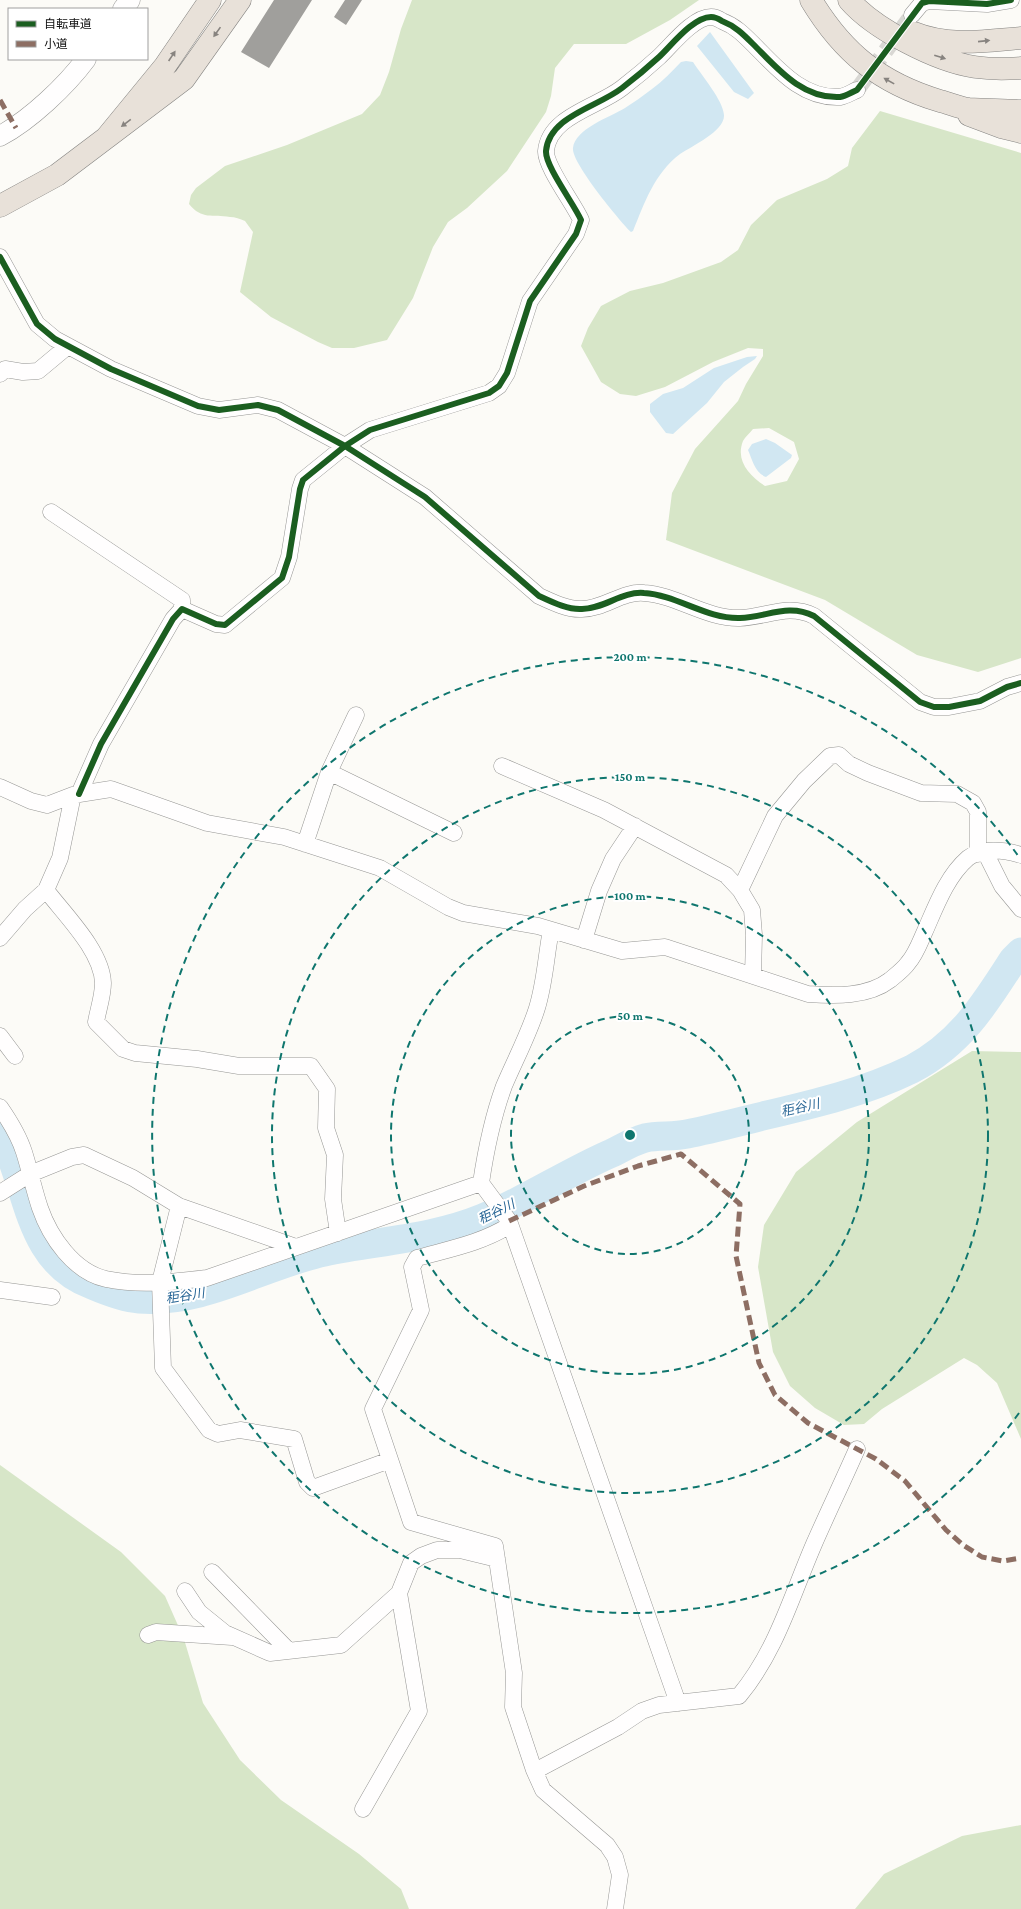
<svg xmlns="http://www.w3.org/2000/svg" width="1021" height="1909" font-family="'Crimson Pro','Noto Sans JP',serif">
<rect width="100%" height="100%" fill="#fcfbf7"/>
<path fill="#d7e6c8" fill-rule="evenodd" d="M412,0H699L670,20L626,44H574L555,68L551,96L546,112L507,171L467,208L448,222L433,247L413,298L387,340L354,348H332L318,342L271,317L240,292L253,232L245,221C240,219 235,217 230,217C212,214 202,220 189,204L191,195L196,188L225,166L287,145L362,114L380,95L389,72L401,29Z
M880,111L1021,153V658L978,672L917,655L825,600L666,540L672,493L695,449L738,401L746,384L763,356V349L748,348L713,362L665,387L636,396L620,394L601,382L581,346L588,328L601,306L630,291L663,283L721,262L738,250L751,225L777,200L827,179L848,166L852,148ZM769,428L794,442L799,459L787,481L765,486C750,476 735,461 743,441C745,437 750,433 753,429Z
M972,1051L1021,1052V1439L997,1383L977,1365L964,1358L882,1409L864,1424L844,1425L815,1408L790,1386L773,1352L758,1267L764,1225L796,1172L857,1122Z
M0,1465L121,1552L165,1596L184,1639L203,1703L240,1760L281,1800L359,1854L401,1889L409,1909H0Z
M1021,1825V1909H855L884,1874L962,1836Z"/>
<path fill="#d1e7f2" d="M710,32L754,93L748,99L734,92L697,46Z
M686,61L693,62C702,76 723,100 724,115C725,131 692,146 680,154C654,174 645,202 633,231L631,232C619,220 571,162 573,148C575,129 610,117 625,108C634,102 643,96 652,89C663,81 672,71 681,62Z
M757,356L755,359L743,367L724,382L707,403L673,434L666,433L650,412V404L663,394L683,388L714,368L747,357Z
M766,439L775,443L792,455L791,458L766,477C755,473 752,459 748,450L752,444Z"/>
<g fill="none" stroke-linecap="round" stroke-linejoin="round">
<path stroke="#d1e7f2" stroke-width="29" d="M0,1132C30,1185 25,1260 92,1285C106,1291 124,1298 139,1299C205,1304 261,1266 324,1252C377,1241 432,1239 483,1218C526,1200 568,1172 612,1153C622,1148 634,1141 645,1138C658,1135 673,1137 687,1134C712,1129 738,1122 763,1116C814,1104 865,1092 912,1069C960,1044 985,1004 1013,960L1021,952"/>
</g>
<path fill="#a09f9c" d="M274,0H312L269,68L241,52Z
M345,0H362L346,25L334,17Z"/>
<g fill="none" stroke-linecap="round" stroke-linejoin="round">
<path stroke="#d9d8d4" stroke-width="16" stroke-dasharray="16 8" stroke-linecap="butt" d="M857,90L912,15"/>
<g stroke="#969694" stroke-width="17">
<path id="minor" d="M912,15L922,3L929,1L987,4L1011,0
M0,257L37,324L55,339L111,369L198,406L219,410L258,405L278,410L345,446L425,497L539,596C552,602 568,610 582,609C604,609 622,591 644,593C677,595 706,619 740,618C767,617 788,603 814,616L920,702L934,707H949L980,701L1007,687L1021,683
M0,374L5,369L23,372L38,371L68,346
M51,512L182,600V609
M502,766L604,810L726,875L740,890
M329,772L454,833
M0,787L31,801L47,805L73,795L111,789L207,823L284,837L380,868L448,907L463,913L538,926L622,951L665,947L808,994C835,996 868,997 890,980C896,975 904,969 908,963C916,954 920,942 925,931C936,906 947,876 968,858C982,847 1005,850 1021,855
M79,794L101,744L173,619L182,609L216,624L225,625L282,578L289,557L300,489L303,480L345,446L370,430L489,393L499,386L507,373L530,301L576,234L581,220C574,204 545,166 546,151C549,116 598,107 622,88C635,78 647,68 659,57C671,46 693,17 711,17C714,17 719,19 722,21C735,26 743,34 753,44C777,68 802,99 840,97C846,96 852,92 857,90
M305,844L329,772L356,715
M985,852L1002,886L1021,909
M46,890C65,915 102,951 103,983C103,996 98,1010 96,1022L123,1049L135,1053L197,1059L239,1066H311L327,1089L326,1128L335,1155L333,1199L338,1233
M551,930C546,956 545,982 537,1008C529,1034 515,1060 504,1086C492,1119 486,1149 481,1183L509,1221L678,1703
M0,938L25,909L46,890L60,858L73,795
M584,940L599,891L613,859L635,826
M753,976L754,935L752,910L740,890L775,816L804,781L830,756L839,755L849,764L868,773L921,793L957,794L973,803L978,812V854
M0,1036L15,1056
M0,1107C9,1120 19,1136 24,1152C30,1171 34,1190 40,1208C50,1237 74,1272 106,1279C139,1286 174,1282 207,1278L481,1183
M0,1193L30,1174L72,1157L84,1155L133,1178L179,1206L296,1247
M179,1206L160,1282L163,1368L209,1430L218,1434L240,1430L294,1439L307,1482L313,1488L390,1460
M510,1225C482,1243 449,1249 417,1258L412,1267L421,1310L373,1409L411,1522L495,1546L514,1673L513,1707L534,1770L543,1790L607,1845L615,1857L620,1875L615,1909
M0,1290L52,1297
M212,1572L289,1651
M185,1591L199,1612L225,1633L270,1653L341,1645L399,1593L411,1563L421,1556L437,1550H460L497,1559
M148,1635L156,1632L232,1637
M535,1771L618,1727L642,1711L659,1705L739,1696C777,1650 791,1597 814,1544C828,1512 843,1481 857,1449
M363,1809L419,1711L399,1593"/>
</g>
<g stroke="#969694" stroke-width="21">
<path id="tertiary" d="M123,9L130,0
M0,136C30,120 66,86 86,59"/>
</g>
<g stroke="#848381" stroke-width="23">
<path id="motorway" d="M210,0L165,66L106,138L184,79L240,0
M811,0C843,53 880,83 940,101C949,103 959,108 969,109C986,110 1004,110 1021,111
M849,0C874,29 936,61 975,67C989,69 1006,69 1021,68
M914,33C948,47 985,41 1021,38
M969,115L1001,127L1021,132
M0,206L57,175L106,138"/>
</g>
<use href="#minor" stroke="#fffefe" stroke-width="16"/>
<use href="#tertiary" stroke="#fffefe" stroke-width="20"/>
<use href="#motorway" stroke="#e8e1d9" stroke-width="22"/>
<path stroke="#8d6e63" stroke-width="5" stroke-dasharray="10 5" stroke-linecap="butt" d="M0,100L16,128
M509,1221L584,1186L638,1166L681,1154L740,1204L736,1256L759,1363L775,1395L808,1423L876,1459L905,1481L946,1530L963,1545L982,1557L1003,1561L1021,1558"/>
<g stroke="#fff" stroke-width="8">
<path id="cycleway" d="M0,257L37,324L55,339L111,369L198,406L219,410L258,405L278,410L345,446L425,497L539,596C552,602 568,610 582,609C604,609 622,591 644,593C677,595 706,619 740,618C767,617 788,603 814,616L920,702L934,707H949L980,701L1007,687L1021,683
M79,794L101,744L173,619L182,609L216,624L225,625L282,578L289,557L300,489L303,480L345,446L370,430L489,393L499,386L507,373L530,301L576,234L581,220C574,204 545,166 546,151C549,116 598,107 622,88C635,78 647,68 659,57C671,46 693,17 711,17C714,17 719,19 722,21C735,26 743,34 753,44C777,68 802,99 840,97C846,96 852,92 857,90L922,3L929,1L987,4L1011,0"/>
</g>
<use href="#cycleway" stroke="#1b5e20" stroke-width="6"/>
</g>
<defs><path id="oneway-solid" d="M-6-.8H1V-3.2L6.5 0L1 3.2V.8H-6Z"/></defs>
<g fill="#87837f">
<use href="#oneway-solid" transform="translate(217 32) rotate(125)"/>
<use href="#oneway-solid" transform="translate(984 41) rotate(-6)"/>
<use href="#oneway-solid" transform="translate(172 56) rotate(-56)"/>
<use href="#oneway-solid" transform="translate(940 57) rotate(17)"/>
<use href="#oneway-solid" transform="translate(889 81) rotate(-151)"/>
<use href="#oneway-solid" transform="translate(126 123) rotate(143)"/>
</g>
<g fill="none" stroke="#0f766e" stroke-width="2" stroke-dasharray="7 5">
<circle cx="630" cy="1135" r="119"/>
<circle cx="630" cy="1135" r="239"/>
<circle cx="630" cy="1135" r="358"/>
<path d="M1019 1413A478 478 0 1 1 1019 857"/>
</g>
<g text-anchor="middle" stroke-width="4" stroke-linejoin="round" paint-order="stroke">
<g font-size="13" font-style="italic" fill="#276595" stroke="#fff">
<text transform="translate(800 1107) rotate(-13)" y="5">秬谷川</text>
<text transform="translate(496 1211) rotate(-26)" y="5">秬谷川</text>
<text transform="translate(185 1295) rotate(-9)" y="5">秬谷川</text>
</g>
</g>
<circle cx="630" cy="1135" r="6" fill="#0f766e" stroke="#fff" stroke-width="2"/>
<g font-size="12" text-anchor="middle" font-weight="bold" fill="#0f766e" stroke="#fff" stroke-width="4" stroke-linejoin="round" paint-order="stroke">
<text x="630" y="661">200 m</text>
<text x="630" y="781">150 m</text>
<text x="630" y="900">100 m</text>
<text x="630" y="1020">50 m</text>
</g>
<rect x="8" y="8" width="140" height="52" fill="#ffffff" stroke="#9f9f9f"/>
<rect x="16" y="21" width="20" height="6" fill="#1b5e20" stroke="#9f9f9f"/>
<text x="44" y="28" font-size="12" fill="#101010">自転車道</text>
<rect x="16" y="41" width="20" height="6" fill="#8d6e63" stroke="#9f9f9f"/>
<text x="44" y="48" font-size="12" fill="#101010">小道</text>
</svg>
